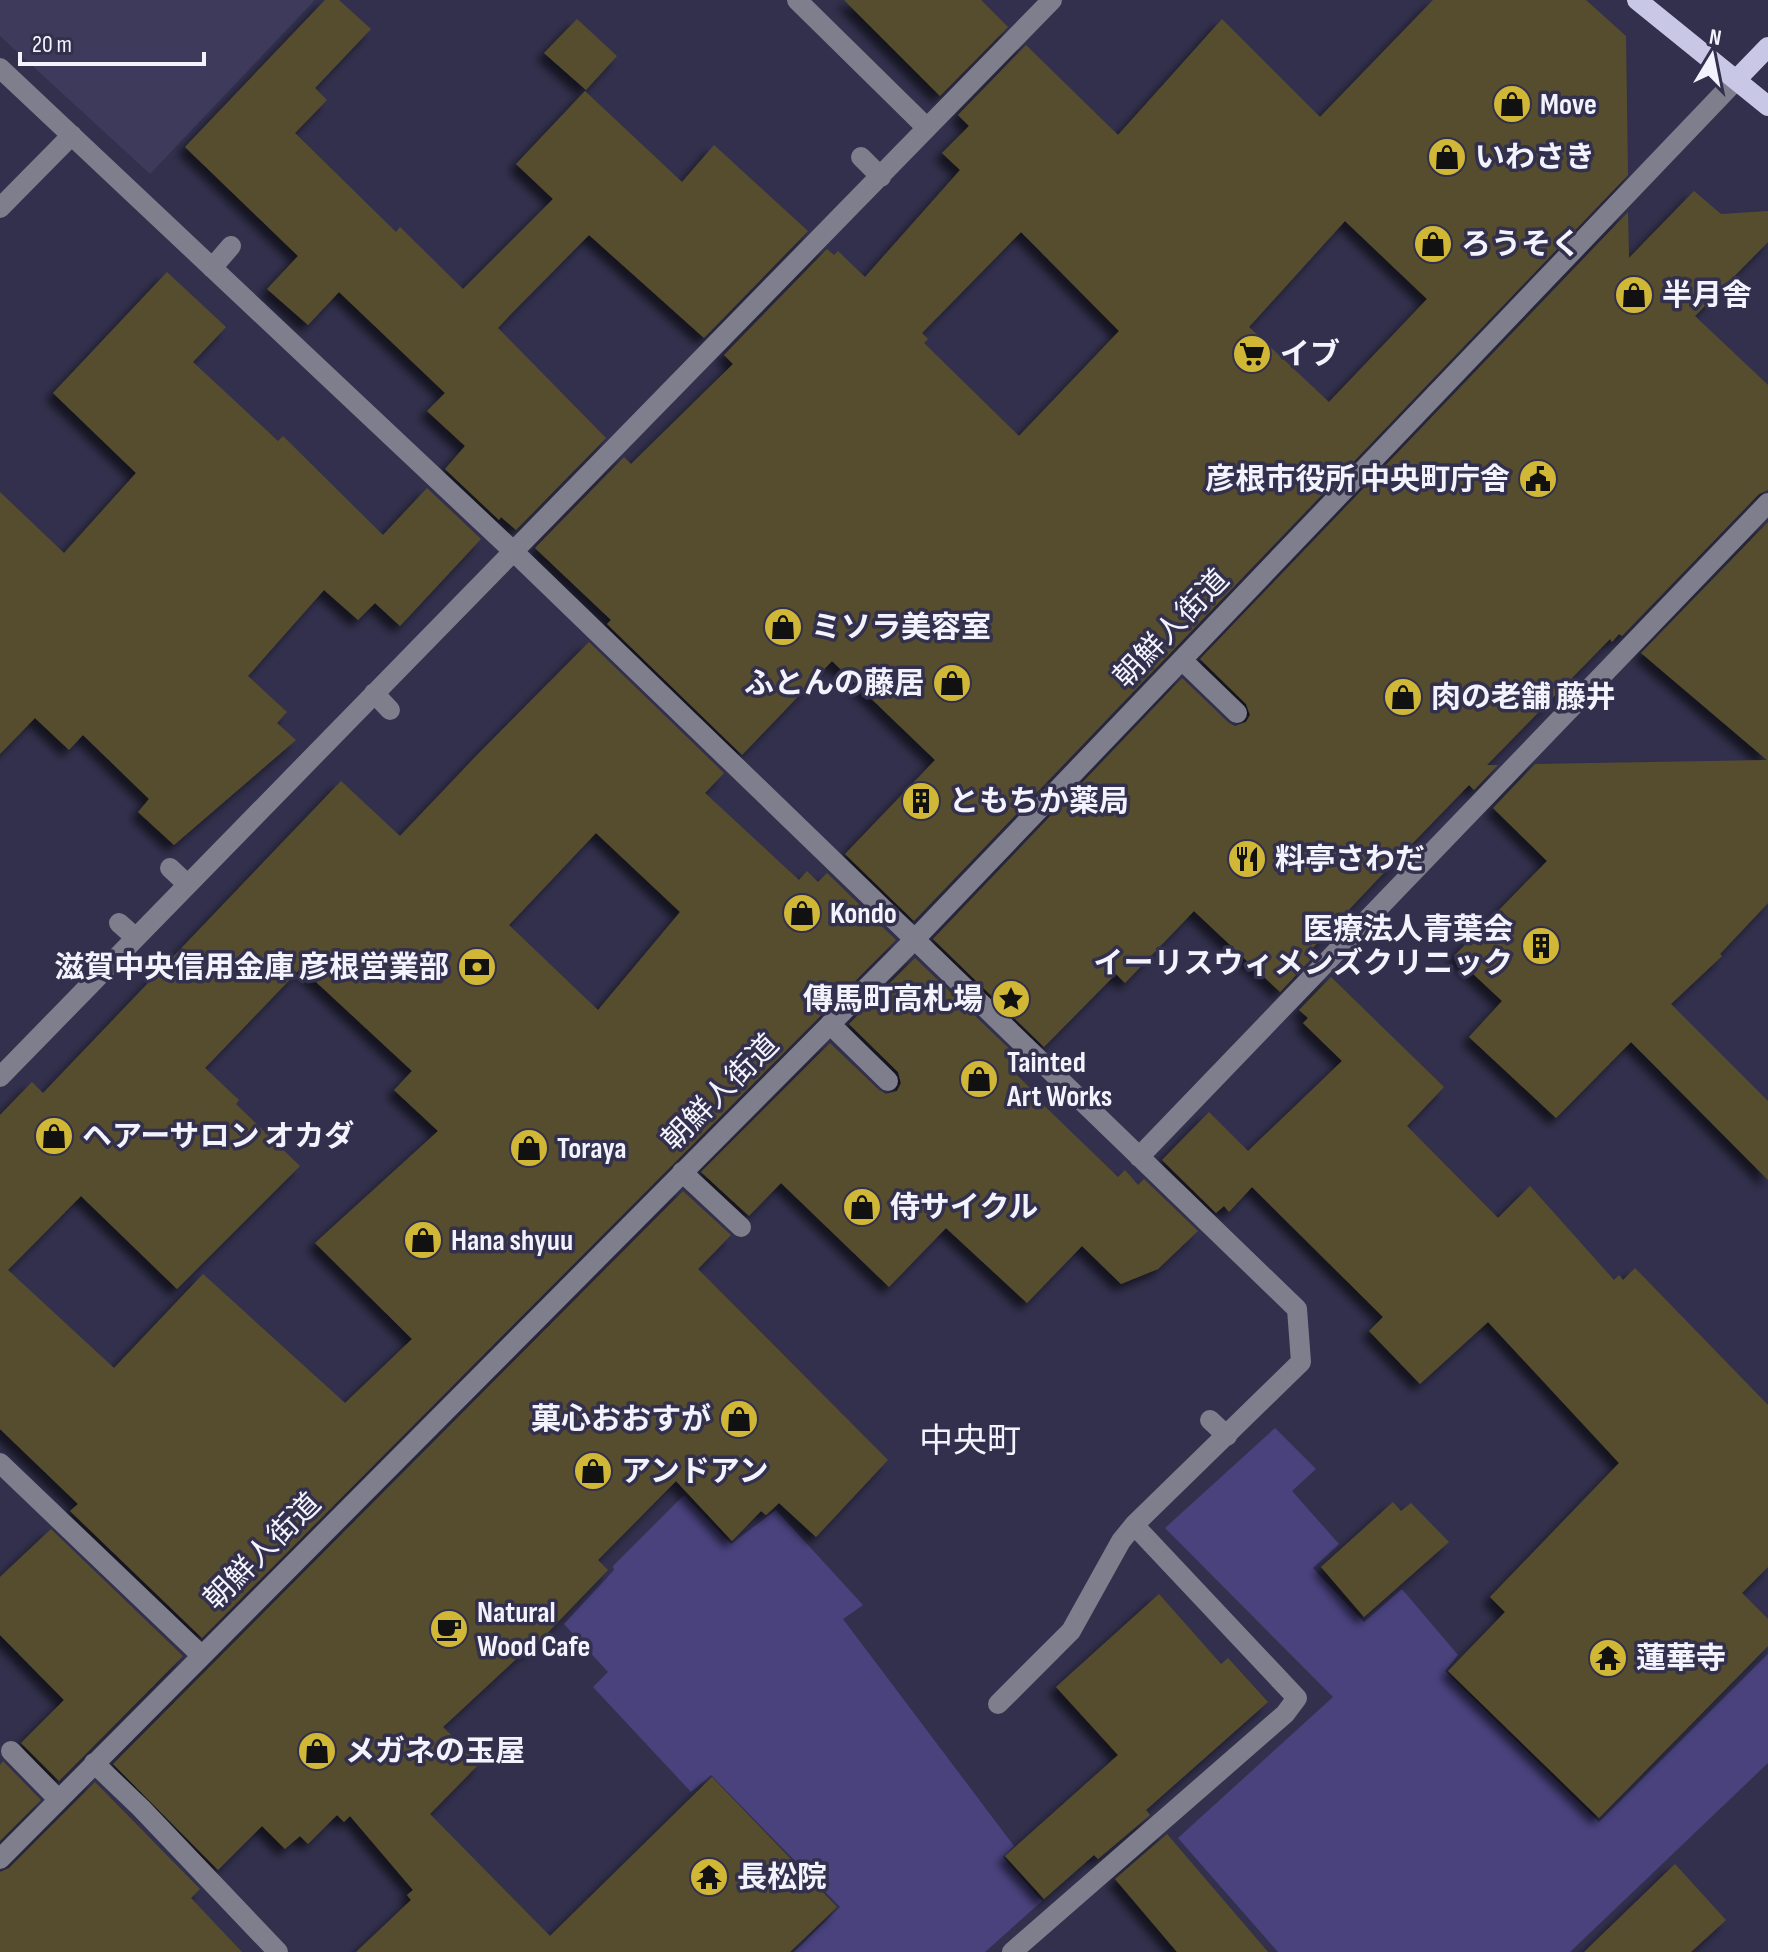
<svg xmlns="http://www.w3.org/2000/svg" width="1768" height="1952" font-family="'Sofia Sans Condensed','Noto Sans JP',sans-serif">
<defs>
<filter id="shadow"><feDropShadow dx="-7" dy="7" stdDeviation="4" flood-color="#0009"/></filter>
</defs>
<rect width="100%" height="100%" fill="#32304c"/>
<path fill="#3d3a5b" d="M0,0H315L150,174L0,36Z"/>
<path fill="#49427d" d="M1275,1428L1316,1469L1292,1491L1339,1544L1313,1568L1364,1622L1402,1589L1458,1655L1445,1671L1599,1822L1768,1654V1763L1570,1952H1278L1178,1838L1333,1697L1165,1528Z
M684,1495L731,1544L776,1510L863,1605L843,1619L1014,1846L1003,1857L1042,1901L985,1952H794L840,1907L711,1775L691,1792L593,1687L608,1672L564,1624L614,1570L613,1566Z"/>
<path fill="#554e2e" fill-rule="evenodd" filter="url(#shadow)" d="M325,0H339L371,29L315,88L327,100L295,133L396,232L400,227L463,289L553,199L516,164L585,91L682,182L714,145L808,231L704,338L589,235L511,314L498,328L606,438L516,530L501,517L499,520L445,469L465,446L427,411L445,393L339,292L308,325L267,289L298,256L185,147Z
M844,0H981L1008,27L940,96Z
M1433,0H1586L1626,36L1628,175L914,921L845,854L935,760L832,661L742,755L607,624L611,620L535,548L624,457L631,464L733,364L724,355L827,249L834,255L838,251L865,277L960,170L942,153L969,126L958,115L1026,45L1118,135L1222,19L1320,117ZM1345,221L1427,299L1329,402L1249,327ZM1021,232L1119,331L1019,436L924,343L928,339L922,333Z
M577,19L617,56L586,90L544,53Z
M1694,191L1721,214L1768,211V242L1695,316L1768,385V490L1759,494L1622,636L1619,634L1612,642L1610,639L1487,765H1498L1474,790L1469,785L1377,880L1307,954L1312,958L1280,992L1194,911L1125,983L1116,974L1044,1047L933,939L1182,678L1229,723L1235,726L1246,722L1250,715L1246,704L1200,659L1628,212L1629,258Z
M167,272L226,327L193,362L278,441L283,436L383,535L427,488L481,539L400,626L375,603L358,620L324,590L248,676L287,712L277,723L296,740L174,845L138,812L149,799L83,735L69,750L35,718L0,754V492L64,553L136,473L53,393Z
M1768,522V903L1720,954L1722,956L1671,1004L1768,1101V1180L1631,1042L1556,1118L1469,1037L1502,1001L1454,956L1547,861L1493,808L1535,764L1767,760L1641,653Z
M589,642L724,773L705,793L799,880L807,871L818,882L827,873L896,940L202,1638L70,1511L78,1504L0,1429V1115L32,1082L43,1093L341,781L400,836L477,755ZM596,833L680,912L598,1010L509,925ZM301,968L412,1071L394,1090L438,1131L315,1243L412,1339L345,1403L203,1274L114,1368L8,1270L81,1196L177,1289L300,1166L236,1104L239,1100L205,1068Z
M915,958L1026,1065L1017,1075L1032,1090L1030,1092L1118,1177L1125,1170L1138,1185L1144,1179L1198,1231L1158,1269L1121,1284L1082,1246L1027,1303L946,1228L889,1287L781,1183L749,1216L701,1172L830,1043L879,1090L886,1094L897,1091L901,1083L898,1072L849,1024Z
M1331,977L1444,1087L1407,1126L1498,1218L1530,1186L1614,1280L1619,1275L1623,1280L1635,1268L1768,1405V1567L1742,1593L1768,1619V1646L1599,1818L1448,1671L1505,1612L1490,1597L1619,1463L1488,1322L1420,1384L1369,1331L1383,1317L1252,1187L1229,1212L1224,1206L1216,1213L1162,1160L1209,1112L1248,1151L1342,1061L1303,1023L1308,1018L1299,1010Z
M683,1191L731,1235L698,1269L888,1460L816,1537L779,1503L766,1515L761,1511L732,1541L676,1481L598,1560L608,1570L530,1651L527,1649L443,1727L480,1763L430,1814L550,1936L712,1777L837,1907L790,1952H356L411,1900L407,1895L413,1890L350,1816L344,1822L337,1815L308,1844L300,1836L285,1849L262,1826L218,1870L113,1764Z
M1393,1502L1401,1511L1411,1503L1449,1542L1364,1617L1321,1567Z
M51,1529L183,1656L59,1781L21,1743L64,1700L0,1635V1577Z
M1159,1594L1221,1664L1228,1658L1268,1702L1146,1810L1150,1815L1098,1859L1094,1855L1044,1899L1005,1856L1118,1755L1056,1687Z
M3,1761L41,1800L0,1841V1765Z
M95,1782L200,1889L191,1898L242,1952H0V1872L9,1868Z
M1167,1834L1268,1952H1177L1115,1879Z
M1675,1864L1726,1920L1691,1952H1584Z"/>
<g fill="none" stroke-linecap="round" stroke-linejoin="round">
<path stroke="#7e7e8c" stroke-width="20" d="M797,0L927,128
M0,68L512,550L1297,1309L1301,1362L1134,1525L1121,1541L1071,1631L998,1704
M861,157L881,177
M0,208L72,135
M212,268L231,246
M1182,660L1237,713
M374,693L390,710
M170,868L187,884
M119,923L136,938
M830,1024L888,1081
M0,1077L1052,0
M1139,1157L1768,503
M682,1172L741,1227
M1210,1420L1227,1436
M0,1463L201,1655
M11,1751L58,1799
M94,1763L141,1808L278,1952
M0,1859L914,940L1737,79
M1012,1952L1285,1714L1297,1698L1134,1525"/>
<path stroke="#c8c7e5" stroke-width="20" d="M1637,0L1768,106
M1737,79L1768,47"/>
</g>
<defs>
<g id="shop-disc" transform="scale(2)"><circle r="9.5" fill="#d1b736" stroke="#32304c"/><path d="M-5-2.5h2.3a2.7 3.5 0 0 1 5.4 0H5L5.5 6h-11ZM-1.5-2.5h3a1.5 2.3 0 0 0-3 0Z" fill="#111"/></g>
<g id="supermarket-disc" transform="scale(2)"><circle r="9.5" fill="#d1b736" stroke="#32304c"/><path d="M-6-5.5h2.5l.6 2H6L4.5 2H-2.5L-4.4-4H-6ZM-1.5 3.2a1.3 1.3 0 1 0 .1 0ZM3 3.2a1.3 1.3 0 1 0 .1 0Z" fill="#111"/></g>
<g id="civic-disc" transform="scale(2)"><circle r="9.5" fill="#d1b736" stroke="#32304c"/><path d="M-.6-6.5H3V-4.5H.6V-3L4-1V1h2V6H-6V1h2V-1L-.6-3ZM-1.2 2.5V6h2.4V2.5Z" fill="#111"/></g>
<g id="building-disc" transform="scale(2)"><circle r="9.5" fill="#d1b736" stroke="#32304c"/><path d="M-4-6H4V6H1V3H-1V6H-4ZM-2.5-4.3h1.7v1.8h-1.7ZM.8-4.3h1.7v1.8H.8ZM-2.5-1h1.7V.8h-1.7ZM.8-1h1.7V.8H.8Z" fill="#111"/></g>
<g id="restaurant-disc" transform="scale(2)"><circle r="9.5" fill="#d1b736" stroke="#32304c"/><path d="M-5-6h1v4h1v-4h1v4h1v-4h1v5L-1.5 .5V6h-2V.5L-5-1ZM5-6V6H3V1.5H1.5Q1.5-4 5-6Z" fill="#111"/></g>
<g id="bank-disc" transform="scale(2)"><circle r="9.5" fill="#d1b736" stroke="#32304c"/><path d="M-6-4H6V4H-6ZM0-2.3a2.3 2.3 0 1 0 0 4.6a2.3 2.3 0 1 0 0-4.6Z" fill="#111"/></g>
<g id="sight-disc" transform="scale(2)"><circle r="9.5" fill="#d1b736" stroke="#32304c"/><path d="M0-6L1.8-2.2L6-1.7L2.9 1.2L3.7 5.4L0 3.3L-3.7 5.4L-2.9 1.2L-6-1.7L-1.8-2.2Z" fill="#111"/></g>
<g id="cafe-disc" transform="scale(2)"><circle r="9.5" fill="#d1b736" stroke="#32304c"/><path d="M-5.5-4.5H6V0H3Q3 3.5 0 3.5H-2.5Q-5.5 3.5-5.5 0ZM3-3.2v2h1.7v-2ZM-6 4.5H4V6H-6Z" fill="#111"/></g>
<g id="temple-disc" transform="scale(2)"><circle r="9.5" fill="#d1b736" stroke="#32304c"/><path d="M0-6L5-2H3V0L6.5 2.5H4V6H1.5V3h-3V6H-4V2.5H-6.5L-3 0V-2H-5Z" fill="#111"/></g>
</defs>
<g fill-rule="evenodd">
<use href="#shop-disc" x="1512" y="104"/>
<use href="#shop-disc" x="1447" y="157"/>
<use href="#shop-disc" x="1433" y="244"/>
<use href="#shop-disc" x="1634" y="295"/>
<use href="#supermarket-disc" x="1252" y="354"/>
<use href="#civic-disc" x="1538" y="479"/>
<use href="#shop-disc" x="783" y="627"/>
<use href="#shop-disc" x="952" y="683"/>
<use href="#shop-disc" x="1403" y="697"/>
<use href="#building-disc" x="921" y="801"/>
<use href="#restaurant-disc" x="1247" y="859"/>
<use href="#shop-disc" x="802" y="913"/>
<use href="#building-disc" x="1541" y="946"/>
<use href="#bank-disc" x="477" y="967"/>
<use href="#sight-disc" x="1011" y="999"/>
<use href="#shop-disc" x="979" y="1079"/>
<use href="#shop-disc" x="54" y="1136"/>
<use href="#shop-disc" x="529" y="1148"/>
<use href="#shop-disc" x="862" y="1207"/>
<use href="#shop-disc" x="423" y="1240"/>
<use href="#shop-disc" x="739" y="1419"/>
<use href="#shop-disc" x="593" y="1471"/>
<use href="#cafe-disc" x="449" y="1629"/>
<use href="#temple-disc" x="1608" y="1658"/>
<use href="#shop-disc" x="317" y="1751"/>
<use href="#temple-disc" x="709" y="1877"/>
</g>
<g text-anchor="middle" stroke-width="7" stroke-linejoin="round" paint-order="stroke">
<g font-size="30" font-weight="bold" fill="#f3f3fe" stroke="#32304c" text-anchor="start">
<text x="1540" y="114">Move</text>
<text x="1475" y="167">いわさき</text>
<text x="1461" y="254">ろうそく</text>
<text x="1662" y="305">半月舎</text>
<text x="1280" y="364">イブ</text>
<text x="1510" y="489" text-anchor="end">彦根市役所 中央町庁舎</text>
<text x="811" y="637">ミソラ美容室</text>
<text x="924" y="693" text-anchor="end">ふとんの藤居</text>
<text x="1431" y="707">肉の老舗 藤井</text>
<text x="949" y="811">ともちか薬局</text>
<text x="1275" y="869">料亭さわだ</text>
<text x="830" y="923">Kondo</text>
<text x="1513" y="939" text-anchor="end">医療法人青葉会<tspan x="1513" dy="34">イーリスウィメンズクリニック</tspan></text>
<text x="449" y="977" text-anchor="end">滋賀中央信用金庫 彦根営業部</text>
<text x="983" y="1009" text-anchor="end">傳馬町高札場</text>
<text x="1007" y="1072">Tainted<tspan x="1007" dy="34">Art Works</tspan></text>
<text x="82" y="1146">ヘアーサロン オカダ</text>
<text x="557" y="1158">Toraya</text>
<text x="890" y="1217">侍サイクル</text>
<text x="451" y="1250">Hana shyuu</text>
<text x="711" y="1429" text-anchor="end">菓心おおすが</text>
<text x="621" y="1481">アンドアン</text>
<text x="477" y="1622">Natural<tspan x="477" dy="34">Wood Cafe</tspan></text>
<text x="1636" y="1668">蓮華寺</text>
<text x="345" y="1761">メガネの玉屋</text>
<text x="737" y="1887">長松院</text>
</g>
<g font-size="30" fill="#f3f3fe" stroke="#32304c">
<text transform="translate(1171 628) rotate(-46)" y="10">朝鮮人街道</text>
<text transform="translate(720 1092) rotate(-45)" y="10">朝鮮人街道</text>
<text transform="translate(262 1551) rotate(-45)" y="10">朝鮮人街道</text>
</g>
<g font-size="34" fill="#f3f3fe" stroke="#32304c">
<text x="970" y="1452">中央町</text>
</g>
</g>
<g transform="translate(1712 56) rotate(10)" stroke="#32304c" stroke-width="6" paint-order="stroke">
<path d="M0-6L14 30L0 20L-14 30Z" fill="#f3f3fe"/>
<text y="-12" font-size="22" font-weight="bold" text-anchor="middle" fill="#f3f3fe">N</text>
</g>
<path d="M20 52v12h184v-12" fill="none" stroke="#f3f3fe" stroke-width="4"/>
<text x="32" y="52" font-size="24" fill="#f3f3fe" stroke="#32304c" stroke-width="6" paint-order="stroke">20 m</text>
</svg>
